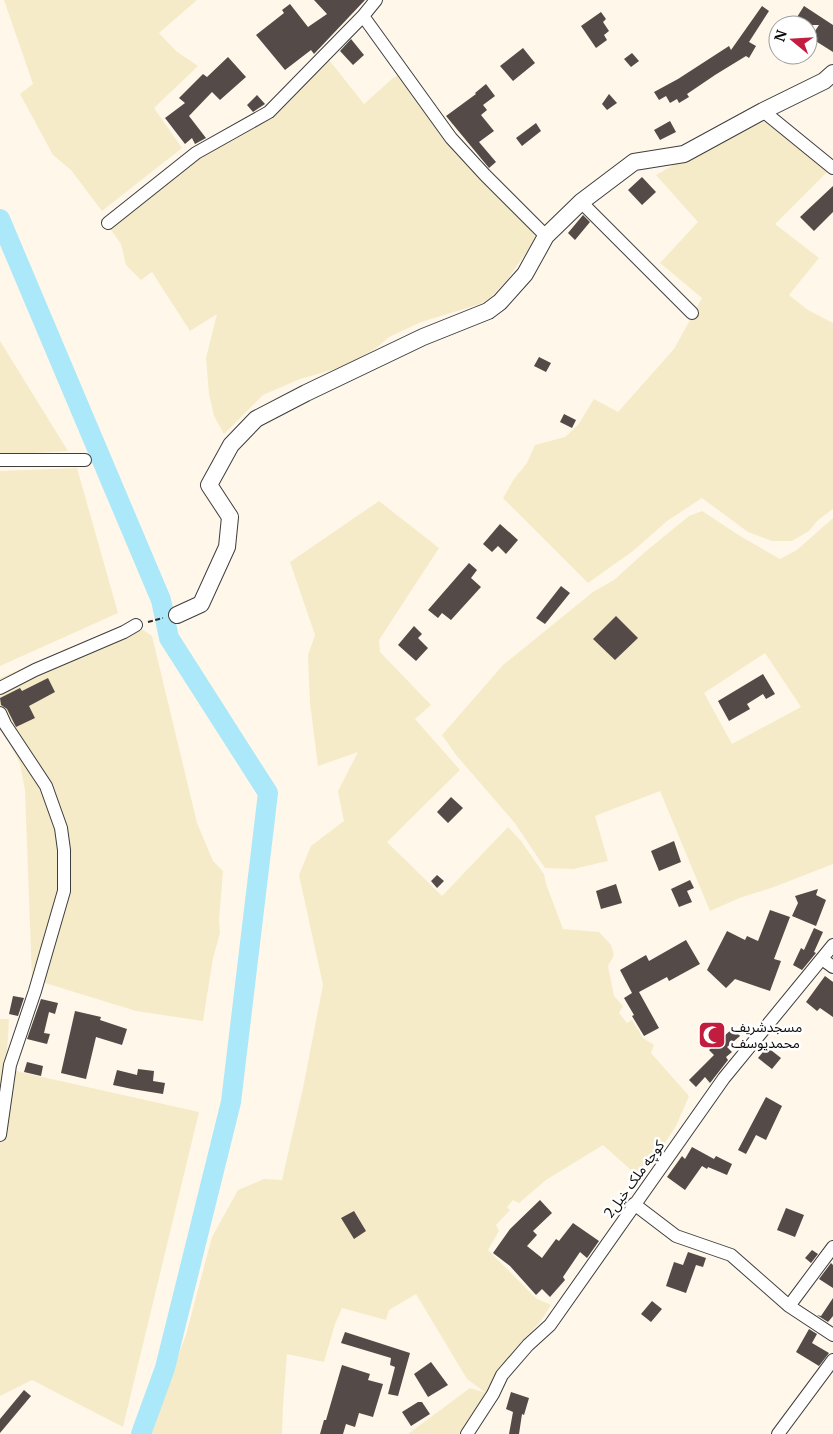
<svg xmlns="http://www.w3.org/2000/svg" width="833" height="1434" font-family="Merriweather,'Noto Sans Arabic',serif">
<rect width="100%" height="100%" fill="#fff7e9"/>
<path fill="#f6ebc8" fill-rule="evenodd" d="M4,0H197L159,33L176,51L198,66L154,108L182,148L102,211L71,170L53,155L20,94L33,84Z
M326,56L364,104L393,78L406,71L422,96L539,234L507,280L490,298L480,304L421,322L389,337L376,348L354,361L332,370L300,379L263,395L224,434L214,416L209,394L206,358L217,314L190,331L152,272L141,280L126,265L121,244L104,220L141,192L243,130Z
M762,115L827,172L775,224L819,258L789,295L808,310L833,323V509L818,520L809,531L792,541H772L748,532L702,498L667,521L633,551L588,583L503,498L514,479L527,463L535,445L565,437L578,425L594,399L618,412L674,349L702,298L660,263L698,222L656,175Z
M0,341L68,451L0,455Z
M77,468L118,613L0,666V471Z
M379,501L439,548L379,640L380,652L431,705L415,719L460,770L387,842L442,896L508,827L521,841L544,874L546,884L563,929L599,932L611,945L614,955L608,966L614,996L623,1006L619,1013L627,1023L632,1020L643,1038L654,1045L651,1053L689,1096L676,1126L641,1179L603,1145L546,1180L519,1203L513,1200L507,1207L510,1210L496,1225L499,1231L488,1250L537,1299L551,1305L540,1322L521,1343L461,1434H408L470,1388L486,1393L467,1379L416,1294L389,1310L386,1320L342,1308L335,1324L324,1362L287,1354L283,1405L282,1434H147L169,1380L186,1335L212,1237L238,1190L264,1179L282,1180L303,1088L323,985L299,875L311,846L344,821L338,791L358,752L318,766L310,703L308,655L315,635L290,562Z
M702,511L740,536L780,559L797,550L833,518V864L774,887L742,897L710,911L660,791L595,816L608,861L573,869L545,868L514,822L456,755L442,735L503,665L593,592L614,580L645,552L689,516ZM765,653L801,707L732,744L704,693Z
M132,622L152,636L197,823L213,861L223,871L219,920L220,933L213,958L203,1021L136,1011L32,979L25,790L20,764L0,724V678Z
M0,1019H9L6,1067L20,1072L199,1112L123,1427L32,1380L0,1396Z"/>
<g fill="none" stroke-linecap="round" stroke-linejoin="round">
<path stroke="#abe8f9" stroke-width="20" d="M0,219L161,600L169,638L268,793L231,1102L165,1368L141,1434"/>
</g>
<path fill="#544a47" d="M314,0H365L314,54L311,50L285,70L256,35L284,13L282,10L290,4L308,27L327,14Z
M762,6L769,11L749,42L756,46L749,58L746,56L715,75L687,94L689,97L679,103L677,99L670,103L666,96L659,100L654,92L678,79L729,46L731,50Z
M804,6L833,25V52L814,40L816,37L813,34L819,25H792Z
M601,12L606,19L603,22L609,31L604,35L607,40L596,48L581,26Z
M351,39L364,55L353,65L340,51Z
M523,48L535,63L513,81L500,66Z
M632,53L639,61L631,67L624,59Z
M228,57L246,77L220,100L212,92L189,116L206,138L195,144L192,138L185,144L165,118L185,103L179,98L203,74L207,77Z
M486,84L495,96L483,105L487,110L481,115L494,131L479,142L496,162L489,168L446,116L476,94L475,93Z
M609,94L617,103L607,110L602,104Z
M257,95L265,104L253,112L247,105Z
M670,121L676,132L660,140L654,130Z
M536,123L541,131L522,146L516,138Z
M642,177L656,192L642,205L628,190Z
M833,186V212L814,231L800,217Z
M583,215L590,222L575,240L568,233Z
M539,357L551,363L546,372L534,366Z
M564,414L576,420L572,428L560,422Z
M500,524L518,540L506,554L498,546L492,552L483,544Z
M469,563L477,570L471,578L481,587L451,620L442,613L438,618L428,610Z
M561,586L570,593L545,624L536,618Z
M616,616L638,638L615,660L593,639Z
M414,626L422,634L418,638L428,648L416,661L398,645Z
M763,674L775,694L766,699L763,694L747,704L750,709L729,721L718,701Z
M48,678L55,692L29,706L35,718L16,727L7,709L1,705L0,698L20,688L22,691Z
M451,797L463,808L448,823L437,812Z
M674,841L681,862L659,871L651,851Z
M437,875L444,881L437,888L431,881Z
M690,880L694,888L687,891L692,902L679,907L671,889Z
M616,884L622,903L601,909L596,891Z
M818,889L816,895L826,900L816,926L792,916L798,903L795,896Z
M770,910L790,917L774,959L781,961L770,991L735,979L726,988L707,970L727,931L745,940L747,936L758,941Z
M814,928L823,932L814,952L816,953L802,970L793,965L801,948L804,950Z
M686,940L700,964L669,981L667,977L639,992L659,1028L644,1036L632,1016L634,1015L624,998L632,993L620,970L646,955L649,961Z
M825,976L833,982V1017L820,1008L817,1011L806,1002Z
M13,996L24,998L18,1016L9,1014Z
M41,999L58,1003L55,1014L49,1012L44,1033L50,1034L47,1044L27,1039Z
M75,1011L101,1017L100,1020L127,1029L122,1045L96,1037L86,1079L61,1073Z
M733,1028L740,1036L727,1047L732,1052L726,1057L728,1060L710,1083L705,1077L696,1087L689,1080L714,1055L709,1050Z
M767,1047L781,1058L772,1069L758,1058Z
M27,1062L43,1066L41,1076L24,1072Z
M138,1069L154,1071L153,1081L165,1083L163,1094L132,1089L113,1085L117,1070L137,1075Z
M766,1097L782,1106L766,1140L756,1135L746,1154L738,1150Z
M692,1147L714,1159L716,1156L732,1164L727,1175L708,1167L707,1169L702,1166L685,1190L667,1177L682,1156L685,1159Z
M540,1200L552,1213L533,1231L537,1235L527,1246L542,1258L556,1239L559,1241L573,1223L599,1241L587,1258L580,1252L563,1277L565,1280L550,1297L542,1289L536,1295L510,1266L493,1253L510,1229Z
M786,1208L804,1215L795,1237L777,1230Z
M354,1211L366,1231L354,1239L341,1218Z
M812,1250L818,1254L811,1263L805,1258Z
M688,1252L706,1258L703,1267L696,1265L686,1293L666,1286L674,1262L683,1265Z
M831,1263L833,1265V1288L819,1279Z
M833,1298V1316L828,1322L817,1315L821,1316Z
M652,1301L662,1309L651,1322L641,1314Z
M809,1329L817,1334L812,1343L829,1353L819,1366L796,1352Z
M345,1332L410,1353L398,1396L388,1394L395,1367L390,1365L391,1358L341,1343Z
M431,1362L448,1385L428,1397L414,1374Z
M342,1365L370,1374L368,1380L383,1384L373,1417L359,1413L355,1427L346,1424L343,1434H320L324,1420H326Z
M24,1390L31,1396L0,1433V1419Z
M511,1392L529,1398L524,1415L522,1414L519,1434H509L513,1412L506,1409Z
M418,1402H422L430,1414L411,1426L402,1412Z"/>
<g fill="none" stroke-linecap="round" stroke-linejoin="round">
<g stroke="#3e3e3e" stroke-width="14">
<path id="minor" d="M363,16L451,138L485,175L546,236
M763,111L833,168
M581,202L692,313
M108,223L196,153L269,112L363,16L376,0
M0,460H85
M0,688L35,670L124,632L136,625
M0,713L5,724L46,786L61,828L64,850V891L35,991L10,1065L0,1135
M822,959L833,967
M634,1204L676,1236L731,1255L789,1306L833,1335
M789,1306L833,1247
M467,1434L493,1394L502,1375L528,1345L550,1325L724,1078L833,945
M778,1434L833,1360"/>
</g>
<g stroke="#3e3e3e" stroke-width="18">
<path id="tertiary" d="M177,615L201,604L227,547L230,517L209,485L231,445L256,419L306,393L423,337L488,311L500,302L525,274L546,236L581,202L634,162L684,154L763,111L824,81L833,73"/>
</g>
<path stroke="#2d2d2d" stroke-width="2" stroke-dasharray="5 2.5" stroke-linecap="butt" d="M148,622L163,618"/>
<use href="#minor" stroke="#fff" stroke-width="12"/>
<use href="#tertiary" stroke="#fff" stroke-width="16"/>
</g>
<defs>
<g id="mosque-square" transform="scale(1.4375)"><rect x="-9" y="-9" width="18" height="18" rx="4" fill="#c21d3f" stroke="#fff"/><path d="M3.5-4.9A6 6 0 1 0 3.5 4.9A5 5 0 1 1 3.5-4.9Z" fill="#fff"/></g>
</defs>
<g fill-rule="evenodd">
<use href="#mosque-square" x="712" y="1035"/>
</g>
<g text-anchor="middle" stroke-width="5" stroke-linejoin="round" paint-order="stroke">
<g font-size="14" fill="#0b0b0b" stroke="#fff" text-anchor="start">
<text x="731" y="1032">مسجدشریف<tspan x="731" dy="16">محمدیوسف</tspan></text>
</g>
<g font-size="14" fill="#0b0b0b" stroke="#fff">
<text transform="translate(634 1179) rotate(-54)" y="5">کوچه ملک خیل2</text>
</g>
</g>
<g transform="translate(793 40) rotate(288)"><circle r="24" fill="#ffffff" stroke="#9d9d9d"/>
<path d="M0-4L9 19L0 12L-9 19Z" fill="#c21d3f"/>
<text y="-8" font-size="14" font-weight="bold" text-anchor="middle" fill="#0b0b0b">N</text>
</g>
</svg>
